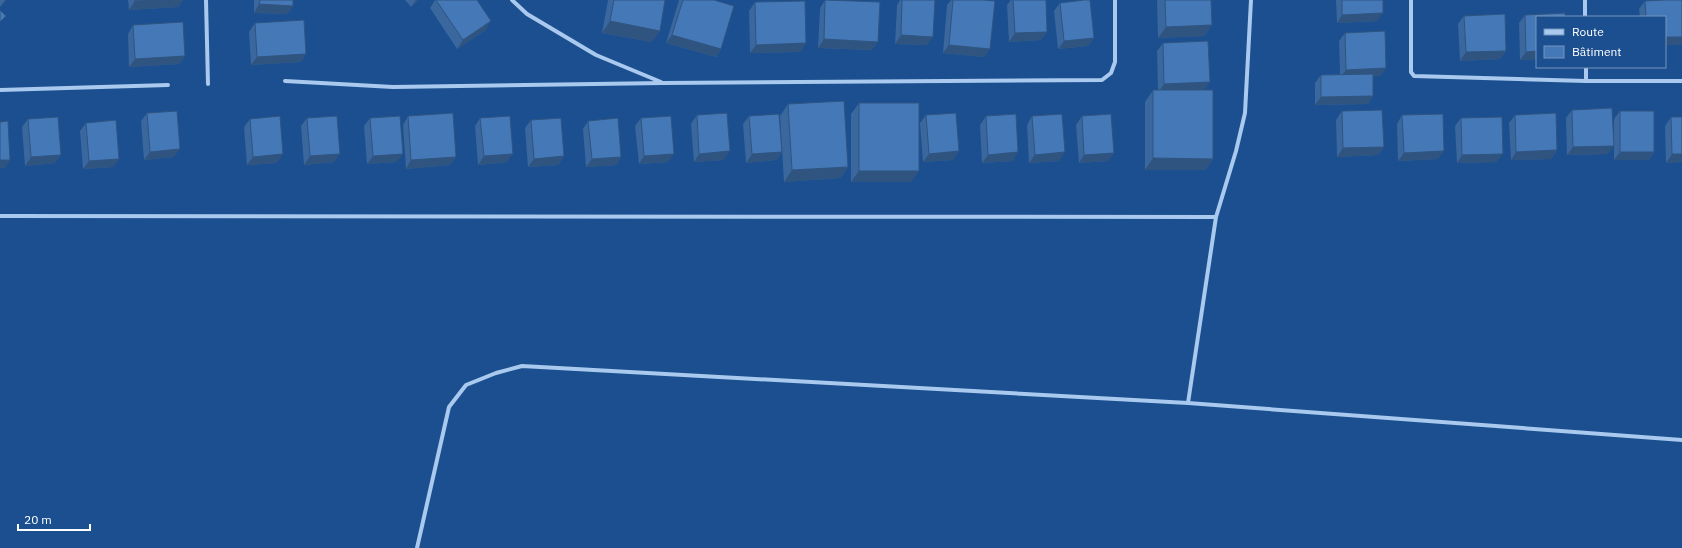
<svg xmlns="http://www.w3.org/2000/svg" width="1682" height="548" font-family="'IBM Plex Sans',sans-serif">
<rect width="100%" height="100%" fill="#1b4f8f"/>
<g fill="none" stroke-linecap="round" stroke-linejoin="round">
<path stroke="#a9c9ee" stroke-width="4" d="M206,0L208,84
M512,0L527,14L596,55L661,82
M1411,0V72L1414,76L1586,81H1682
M1585,0V17
M1586,67V81
M285,81L393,87L663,83L1102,80L1111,73L1115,62V0
M0,90L168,85
M0,216L1216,217
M1188,403L1216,217L1236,151L1245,113L1251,0
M417,548L449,407L466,385L496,373L522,366L1188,403L1682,440"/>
</g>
<path fill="#3a679d" d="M0,0H6L0,7Z
M128,0H183L178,7L129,10Z
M254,0H293V6L287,14L254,13Z
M405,0H419L411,7Z
M435,0H477L486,30L457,49L430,8Z
M608,0H665L652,42L602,33Z
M679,0H714L721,49L716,57L666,43Z
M825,0L872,50L818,48L820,8Z
M900,0H935L927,45L895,44L897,5Z
M951,0H984V57L943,53L947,5Z
M1011,0H1046L1047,32L1041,40L1009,42L1007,5Z
M1157,0H1211L1212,25L1204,36L1158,38Z
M1336,0H1383L1377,21L1337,23Z
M1682,0V43L1681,45H1665V17H1640L1639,9L1645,1Z
M755,2L806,43L800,52L750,53L749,11Z
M1060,3L1094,38L1088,46L1058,49L1054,11Z
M1525,15L1537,17V59L1520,60L1519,23Z
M1464,16L1506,51L1500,59L1460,61L1458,24Z
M255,23L306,54L301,62L251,65L249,32Z
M133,25L185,56L179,64L129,67L128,34Z
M1345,33L1386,68L1380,76H1373V96L1368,104L1315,105V83L1321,75L1340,74L1339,41Z
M1163,43L1204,90L1213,159L1205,170H1145V102L1153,90H1158L1157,51Z
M859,103L911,182H851V114Z
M788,104L848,167L840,178L784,182L780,116Z
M1572,110L1608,154L1567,155L1566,118Z
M1342,111L1384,147L1378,155L1337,157L1336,120Z
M1620,111L1654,152L1649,160H1614V119Z
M147,113L174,157L144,160L141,121Z
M697,115L724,160L694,162L691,124Z
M926,115L953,160L923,162L920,123Z
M1402,115L1438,159L1398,161L1397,124Z
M1515,115L1557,150L1551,159L1511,160L1509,123Z
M408,116L456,157L450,165L406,169L403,125Z
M749,116L782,152L776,160L746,163L743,124Z
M986,116L1013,161L982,163L980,125Z
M1032,116L1059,161L1029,163L1027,125Z
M1082,116L1108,161L1079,163L1076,125Z
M1671,117H1682V162L1666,163L1665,126Z
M307,118L334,162L304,165L301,126Z
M370,118L397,162L367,164L364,126Z
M480,118L507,162L478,165L475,126Z
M641,118L668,162L639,164L635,126Z
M1461,118L1497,162L1457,163L1455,126Z
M28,119L55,163L25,166L22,127Z
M250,119L277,163L247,165L244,127Z
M531,120L564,156L558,165L528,167L525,128Z
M588,121L621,157L616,165L586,167L583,129Z
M86,123L119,159L113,167L83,169L80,131Z"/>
<path fill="#305480" d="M5,0H6L0,7Z
M159,0H183L178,7L129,10L135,1Z
M416,0H419L411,7Z
M259,4L293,6L287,14L254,13Z
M1383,13L1377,21L1337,23L1342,15Z
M491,21L486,30L457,49L463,40Z
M610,21L660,31L652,42L602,33Z
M1212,25L1204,36L1158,38L1166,27Z
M1047,32L1041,40L1009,42L1015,33Z
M672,35L721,49L716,57L666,43Z
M901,35L933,37L927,45L895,44Z
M1665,37H1682V43L1681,45H1665Z
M1094,38L1088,46L1058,49L1064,41Z
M824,39L878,42L872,50L818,48Z
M806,43L800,52L750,53L756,45Z
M949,45L990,49L984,57L943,53Z
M1506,51L1500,59L1460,61L1466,52Z
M1537,51V59L1520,60L1526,52Z
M306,54L301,62L251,65L257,57Z
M185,56L179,64L129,67L135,59Z
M1386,68L1380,76L1340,78L1346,70Z
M1210,82L1204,91L1158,93L1164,84Z
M1373,96L1368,104L1315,105L1321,97Z
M1614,146L1608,154L1567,155L1573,147Z
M1384,147L1378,155L1337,157L1343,148Z
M180,149L174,157L144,160L150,152Z
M1557,150L1551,159L1511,160L1516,152Z
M730,151L724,160L694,162L699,154Z
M959,151L953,160L923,162L929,154Z
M1444,151L1438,159L1398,161L1404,153Z
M782,152L776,160L746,163L752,154Z
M1018,152L1013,161L982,163L988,155Z
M1065,152L1059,161L1029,163L1035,155Z
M1620,152H1654L1649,160H1614Z
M1114,153L1108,161L1079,163L1084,155Z
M283,154L277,163L247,165L253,157Z
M340,154L334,162L304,165L310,156Z
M403,154L397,162L367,164L373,156Z
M513,154L507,162L478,165L484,156Z
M674,154L668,162L639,164L644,156Z
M1503,154L1497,162L1457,163L1462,155Z
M1672,154H1682V162L1666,163Z
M61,155L55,163L25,166L31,157Z
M564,156L558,165L528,167L534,159Z
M456,157L450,165L406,169L411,160Z
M621,157L616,165L586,167L592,159Z
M1153,158L1213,159L1205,170H1145Z
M119,159L113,167L83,169L89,161Z
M0,160H10L5,168H0Z
M848,167L840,178L784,182L792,170Z
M859,171H919L911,182H851Z"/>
<path fill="#4478b7" stroke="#305480" d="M135,0H159L135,1Z
M260,0H293V6L259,4Z
M436,0H477L491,21L463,40Z
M614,0H665L660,31L610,21Z
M683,0H714L734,6L721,49L672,35Z
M825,0L880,2L878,42L824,39Z
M902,0H935L933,37L901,35Z
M953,0H984L995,1L990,49L949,45Z
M1013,0H1046L1047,32L1015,33Z
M1084,0H1090L1094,38L1064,41L1060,3Z
M1165,0H1211L1212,25L1166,27Z
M1342,0H1383V13L1342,15Z
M1665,0H1682V37H1665V17H1646L1645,1Z
M805,1L806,43L756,45L755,2Z
M0,10L6,16L0,22Z
M1565,13V17H1537V51L1526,52L1525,15Z
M1505,14L1506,51L1466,52L1464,16Z
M304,20L306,54L257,57L255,23Z
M183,22L185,56L135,59L133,25Z
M1385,31L1386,68L1346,70L1345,33Z
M1208,41L1210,82L1164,84L1163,43Z
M1373,74V96L1321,97V75Z
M1153,90H1213V159L1153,158Z
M844,101L848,167L792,170L788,104Z
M859,103H919V171H859Z
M1612,108L1614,146L1573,147L1572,110Z
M1382,110L1384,147L1343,148L1342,111Z
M177,111L180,149L150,152L147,113Z
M1620,111H1654V152H1620Z
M453,113L456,157L411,160L408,116Z
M727,113L730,151L699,154L697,115Z
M956,113L959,151L929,154L926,115Z
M1556,113L1557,150L1516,152L1515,115Z
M779,114L782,152L752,154L749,116Z
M1016,114L1018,152L988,155L986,116Z
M1062,114L1065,152L1035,155L1032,116Z
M1111,114L1114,153L1084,155L1082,116Z
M1443,114L1444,151L1404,153L1402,115Z
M280,116L283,154L253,157L250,119Z
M337,116L340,154L310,156L307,118Z
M400,116L403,154L373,156L370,118Z
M510,116L513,154L484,156L480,118Z
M671,116L674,154L644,156L641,118Z
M58,117L61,155L31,157L28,119Z
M1502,117L1503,154L1462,155L1461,118Z
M1671,117H1682V154H1672Z
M561,118L564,156L534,159L531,120Z
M618,118L621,157L592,159L588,121Z
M116,120L119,159L89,161L86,123Z
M8,121L10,160H0V122Z"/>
<rect x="1536" y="16" width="130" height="52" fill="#1b4f8f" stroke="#7695bc"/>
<rect x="1544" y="29" width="20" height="6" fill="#a9c9ee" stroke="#7695bc"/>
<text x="1572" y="36" font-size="12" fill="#ffffff">Route</text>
<rect x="1544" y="46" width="20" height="12" fill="#4478b7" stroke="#7695bc"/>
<text x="1572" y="56" font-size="12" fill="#ffffff">Bâtiment</text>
<path d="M18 524v6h72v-6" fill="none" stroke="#ffffff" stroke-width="2"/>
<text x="24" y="524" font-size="12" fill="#ffffff" stroke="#1b4f8f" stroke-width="3" paint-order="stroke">20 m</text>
</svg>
